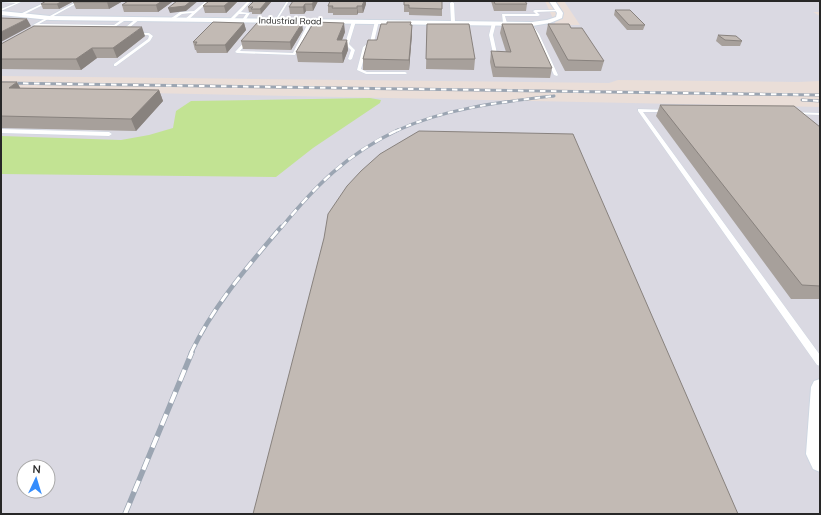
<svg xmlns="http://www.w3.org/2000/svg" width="821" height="515" font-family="Mulish,sans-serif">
<rect width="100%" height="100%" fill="#eaded8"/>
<path fill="#dad9e2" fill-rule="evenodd" d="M1,1H545L556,25H580L564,1H820V12H813L820,16V81L798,82L618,80L609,83L1,76Z
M1,90L820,107V514H1ZM24,467H48V491H24Z"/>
<path fill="#c2e393" d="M370,98L381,100L380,103L313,148L276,177L1,174V136L121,140L149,135L173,128L176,111L191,101Z"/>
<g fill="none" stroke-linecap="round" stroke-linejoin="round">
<g stroke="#ced6e1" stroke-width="1">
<path id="service" d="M1,1L21,2L1,11V9L16,3L1,2Z
M48,1H51L23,15L20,14Z
M78,1H81L39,24L114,25L124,18L127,19L115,27L35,26L33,25Z
M206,1H209L187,21L184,20L192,13L182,14L173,20L170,19L180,12L194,11Z
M248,1H251L241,12L250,13L245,21L242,20L246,14H239L232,21H230V19Z
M287,1H289L276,22H274Z
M452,2L454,3L455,22L453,23L451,22L450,3Z
M535,10H558L560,11L537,12L540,15L538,16H505L507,23L505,24L503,23L502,14H536L533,11Z
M137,18L140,19L124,32V34L121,33V31Z
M311,20L313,21L295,55L237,53L235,52L248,38L250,39L240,51L293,53L309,21Z
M354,20L356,21L349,44L355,50L352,59L350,60L348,59L351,50L345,44L352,21Z
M377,20L379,21L374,42L367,47L361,69L367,72H405L407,73L406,74H366L357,70L363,47L370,42L375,21Z
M494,22L496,23L493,35L498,58L496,59L494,58L489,35L492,23Z
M529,23H531L539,34L558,75L557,76L554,75L535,34Z
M135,33H149L153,36L150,41L116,66H114V64L148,39L149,36L148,35H136Z
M638,109L668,110V112H643L820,355V366L817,365L638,111Z
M792,112L820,113V115L794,114H792Z
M1,129L109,132L112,134L109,136L1,133Z"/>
</g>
<g stroke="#ced6e1" stroke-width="2">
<path id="minor" d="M549,1H555L563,13L562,18L550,23L532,26L50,20L1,15V11L50,16L532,22L547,20L556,17L557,13Z
M820,379V472L813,469L806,454L811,387L814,381Z"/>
</g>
<use href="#service" fill="#fff" fill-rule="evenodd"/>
<use href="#minor" fill="#fff" fill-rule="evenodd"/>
<g stroke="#9ba5b2" stroke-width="3">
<path id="rail-far3" d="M1,83L820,95
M802,100L820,101
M396,131C445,108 501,102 554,96"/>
</g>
<g stroke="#9ba5b2" stroke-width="3.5">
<path id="rail-far2" d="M281,228C316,185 347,154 398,130"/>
</g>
<g stroke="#9ba5b2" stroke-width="4.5">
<path id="rail-far1" d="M191,353C213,306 248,266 281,227"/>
</g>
<g stroke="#9ba5b2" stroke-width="5.5">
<path id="rail" d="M125,514L192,352"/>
</g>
<use href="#rail-far3" stroke="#fff" stroke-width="2" stroke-dasharray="5.5" stroke-linecap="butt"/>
<use href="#rail-far2" stroke="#fff" stroke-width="2.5" stroke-dasharray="8" stroke-linecap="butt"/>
<use href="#rail-far1" stroke="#fff" stroke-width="3" stroke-dasharray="10" stroke-linecap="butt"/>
<use href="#rail" stroke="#fff" stroke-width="4" stroke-dasharray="12" stroke-linecap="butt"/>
</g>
<path fill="#a7a09b" d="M74,1L59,9H43L41,4Z
M123,1L109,9H76L73,2Z
M128,1H171L172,2L158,12H124L122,5Z
M209,1H238L226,13H205L203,6Z
M254,1H272L261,14H252V12H249L248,7Z
M318,1L313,11H306L304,14H290L289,7Z
M404,1L442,9V16L409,15V12H404Z
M491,1H525L527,4L526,11H494Z
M366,4L363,13H358L357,15H333V13H328V6Z
M615,10L645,25L643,30H627L614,15Z
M244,23L246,30L227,53H197L196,50H195L193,42Z
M427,24L475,59L474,70L426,69Z
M502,24L552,68L550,78L493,77L490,62L491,51L506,52L500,33Z
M548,24L571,28L604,61L601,71H565L546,34Z
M411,25H412V34L409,70H363V59L377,40Z
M303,30L291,50L243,49L241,41Z
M345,32L342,40H347L348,50L343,63L298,62L296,52Z
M718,35L742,41L740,46H722L716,41Z
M145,36L117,58H97L81,70L1,69V44Z
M1,82L20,88L159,90L163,101L136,131L1,128Z
M660,105L820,127V299H791L656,116Z"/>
<path fill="#88827e" d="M63,1H74L59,9L57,4Z
M109,1H123L109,9L107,2Z
M162,1H171L172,2L158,12L156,5Z
M191,1H198L186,11L170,13L168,8Z
M230,1H238L226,13L224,6Z
M267,1H272L261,14L260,9Z
M314,1H318L313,11L312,4Z
M364,1H366V4L363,13L362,6Z
M305,4L306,11L304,14L303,7Z
M357,6L358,13L357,15Z
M27,19L31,26L1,42V32Z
M244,23L246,30L227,53L225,45Z
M302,23L303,30L291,50L290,42Z
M344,23L345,32L338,50L337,40Z
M412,25V34L409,70V60Z
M142,27L145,36L117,58L113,48Z
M347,40L348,50L343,63L342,53Z
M92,48L97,58L81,70L76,59Z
M17,82L23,93L9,88Z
M159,90L163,101L136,131L131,119Z"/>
<path fill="#c2bab4" stroke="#88827e" d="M46,1H63L57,4H41Z
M74,1H109L107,2H73Z
M128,1H162L156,5H122Z
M177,1H191L185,6L168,8Z
M209,1H230L224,6H203Z
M254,1H267L260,9H251L253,7H248Z
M293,1H314L312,4H305L303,7H289Z
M330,1H364L362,6H357V8H332L333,6H328Z
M404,1H442V9L409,8V5H404Z
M494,1H525L527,4H495Z
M615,10H630L645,25H629Z
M1,18L27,19L1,32Z
M213,22L244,23L225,45H195L197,42H193Z
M314,22L344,23L337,40H347L342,53L296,52Z
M387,22H411L410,25H412L409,60L363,59L368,40H377L381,24H387Z
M257,23H302L290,42L241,41Z
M427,24H469L475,59H426Z
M502,24H532L552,68L495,67L491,51L511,52Z
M548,24H569L571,28H582L604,61L568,60Z
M34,26L142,27L113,48H92L76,59H1V44Z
M718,35L736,36L742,41L725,40Z
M1,82H17L9,88L159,90L131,119L1,116Z
M660,105L794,106L820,127V286L802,285Z
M419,131L573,134L738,514H253L324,238L328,214L347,186L361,171L380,154Z"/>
<g text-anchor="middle" stroke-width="4" stroke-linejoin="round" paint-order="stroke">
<g font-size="9" fill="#272727" stroke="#fff">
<text transform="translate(290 21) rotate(1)" y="3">Industrial Road</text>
</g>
</g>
<rect width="821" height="515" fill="none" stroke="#272727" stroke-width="4"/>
<g transform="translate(36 479) rotate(4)"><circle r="19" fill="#ffffff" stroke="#a9a9a9"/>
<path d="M0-3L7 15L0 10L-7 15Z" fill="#348cfc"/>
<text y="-6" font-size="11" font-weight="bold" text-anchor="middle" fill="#272727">N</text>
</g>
</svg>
